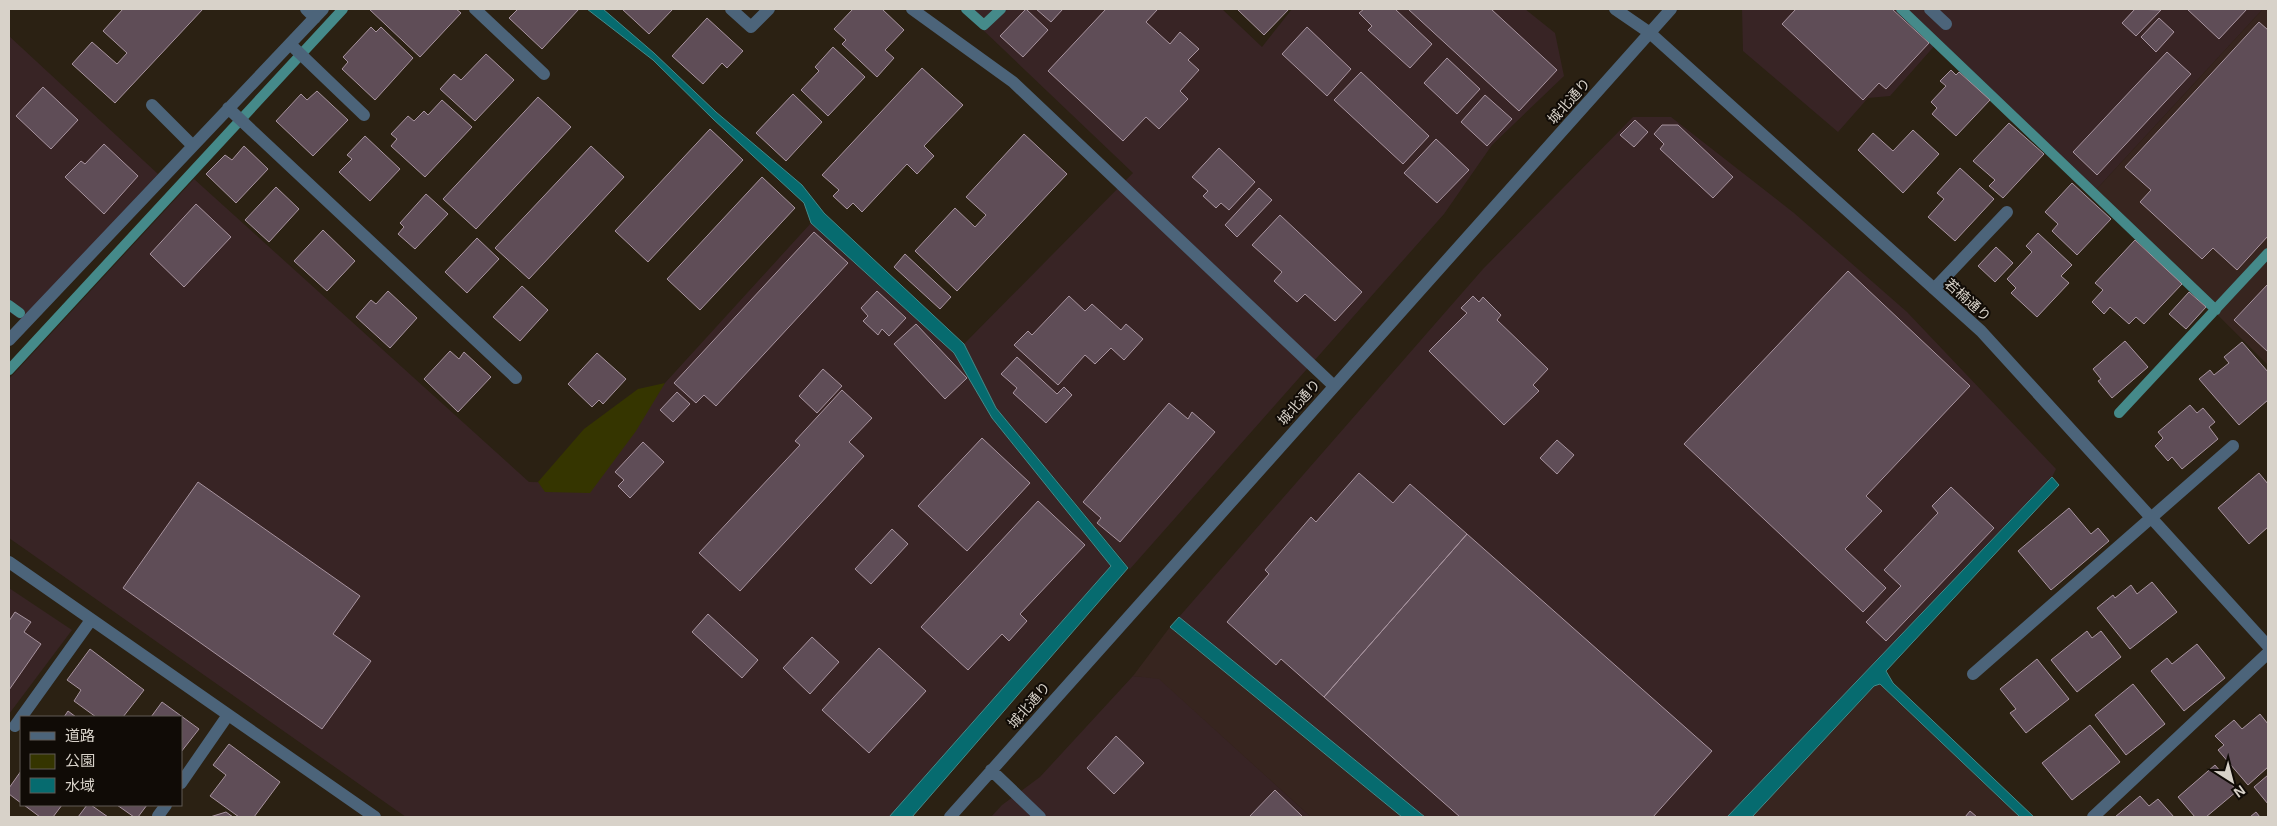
<svg xmlns="http://www.w3.org/2000/svg" width="2277" height="826" font-family="Helvetica,'Noto Sans JP',sans-serif">
<rect width="100%" height="100%" fill="#2b2113"/>
<path fill="#382425" d="M961,9H1222L1262,47L1292,9H1525L1555,33L1564,76L1492,145L1444,214L1130,569L996,408L964,344L1133,173Z
M1742,9H2263L2094,192L1937,43L1890,96L1868,98L1838,132L1743,51Z
M9,36L158,174L22,321L9,312Z
M1633,117H1671L1794,213L1907,312L2056,469L2052,477L1727,817H1425L1179,617L1483,269Z
M194,179L529,482L581,483L665,383L811,223L954,353L992,418L1111,566L889,817H406L9,538V379Z
M9,588L72,630L9,714Z
M1133,676L1159,678L1311,817H991L1002,805L1040,777Z"/>
<path fill="#37251f" d="M2263,9H2268V365L2094,192Z
M1170,627L1402,817H1311L1159,679L1133,676Z
M1880,684L2020,817H1752L1874,686Z"/>
<path fill="#353500" d="M665,383L636,431L590,493L545,492L538,482L584,429L638,389Z"/>
<path fill="#066b6f" stroke="#458a8a" d="M587,9H603L654,53L716,112L802,185L824,213L964,344L996,408L1128,568L912,817H889L1111,566L992,418L954,353L811,223L804,203L713,119L653,60Z
M2052,477L2059,485L1886,671L1893,683L2034,817H2020L1880,684L1874,686L1752,817H1727Z
M1179,617L1425,817H1402L1170,627Z"/>
<g fill="none" stroke-linecap="round" stroke-linejoin="round">
<path stroke="#458a8a" stroke-width="10" d="M966,9L984,25L1001,9
M1901,9L2216,310
M9,305L20,313
M9,370L343,9
M2119,413L2268,253"/>
</g>
<path fill="#5f4d57" stroke="#a8949f" d="M123,9H203L115,103L72,64L92,42L117,64L127,53L103,31Z
M369,9H456L461,13L420,57Z
M518,9H579L542,49L509,18Z
M622,9H673L649,34Z
M853,9H882L904,30L885,50L894,58L877,77L842,44L846,40L834,29Z
M1026,9L1048,30L1023,57L1000,36Z
M1036,9H1063L1051,22Z
M1106,9H1155L1157,10L1146,22L1170,44L1180,32L1199,49L1188,60L1199,70L1180,91L1188,99L1159,129L1146,117L1123,141L1048,71Z
M1237,9H1289L1264,35Z
M1364,9H1395L1432,44L1410,68L1368,30L1372,26L1359,13Z
M1408,9H1491L1557,70L1519,111Z
M1796,9H1892L1929,43L1886,89L1879,83L1863,100L1782,24Z
M2135,9L2161,10L2136,36L2122,23Z
M2187,9H2247L2219,39Z
M707,18L743,51L727,68L722,63L703,84L672,56Z
M2159,18L2174,32L2156,52L2141,37Z
M2259,22L2268,30V236L2237,270L2213,248L2202,259L2140,202L2151,190L2125,167Z
M371,27L376,32L381,27L413,58L375,100L342,69L348,62L343,57Z
M1307,27L1351,69L1327,96L1282,54Z
M833,47L865,77L828,116L801,90L819,71L815,67Z
M2167,52L2191,74L2097,175L2073,152Z
M486,54L514,80L475,121L440,89L454,74L461,80Z
M1447,58L1480,89L1457,114L1424,83Z
M922,68L963,105L924,146L934,156L917,174L907,164L862,212L853,203L847,209L833,196L839,190L822,175Z
M1951,70L1956,75L1959,72L1990,100L1956,136L1932,114L1937,108L1931,102L1946,86L1940,81Z
M1361,72L1429,136L1403,164L1334,100Z
M43,87L78,120L51,149L16,116Z
M317,91L348,120L313,156L276,121L301,94L307,100Z
M793,94L822,122L786,161L756,133Z
M1485,95L1512,119L1487,146L1461,122Z
M538,97L571,127L476,229L443,199Z
M442,100L472,127L425,177L391,146L397,139L391,134L408,116L414,121L424,111L428,115Z
M1635,120L1648,132L1634,147L1620,135Z
M2009,123L2044,154L2003,198L1989,186L1995,180L1973,161Z
M1662,125H1678L1733,177L1713,198L1660,149L1664,144L1654,134Z
M710,129L743,160L648,262L615,231Z
M1913,130L1939,154L1903,193L1858,150L1873,133L1893,151Z
M1024,134L1067,174L957,291L915,251L955,208L975,227L986,215L966,197Z
M365,136L400,169L370,201L339,172L352,159L347,155Z
M1436,139L1469,170L1437,203L1404,173Z
M104,144L138,176L104,214L65,177L81,161L85,164Z
M244,146L268,169L236,203L206,174L225,155L232,160Z
M591,146L624,177L529,279L495,248Z
M1219,148L1255,182L1229,210L1221,203L1216,208L1203,196L1208,191L1192,177Z
M1960,168L1994,199L1955,241L1928,217L1944,199L1937,193Z
M762,177L795,208L700,310L667,279Z
M2072,183L2111,219L2077,255L2052,231L2058,224L2045,212Z
M276,187L299,209L269,242L245,220Z
M1259,188L1272,200L1237,237L1225,225Z
M426,194L448,214L415,249L398,234L404,227L400,223Z
M196,204L231,237L184,287L150,254Z
M1280,215L1362,292L1335,321L1305,294L1297,302L1274,281L1282,272L1252,245Z
M323,230L355,261L327,291L294,261Z
M814,232L848,263L716,406L704,395L696,403L674,383Z
M2038,233L2072,265L2061,276L2069,283L2037,317L2011,293L2016,288L2007,279L2032,252L2026,246Z
M477,238L499,259L467,293L445,272Z
M2135,240L2182,284L2144,324L2136,317L2129,324L2110,307L2104,314L2092,302L2103,290L2095,283Z
M1996,247L2013,263L1995,282L1978,266Z
M905,254L951,297L940,309L894,267Z
M1848,271L1970,386L1866,496L1882,511L1845,549L1886,588L1863,612L1684,444Z
M2268,284V352L2234,320Z
M522,286L548,310L520,341L493,317Z
M388,291L417,318L390,348L356,317L371,300L376,304Z
M877,291L906,318L889,336L882,329L878,335L863,321L868,316L861,308Z
M2189,292L2206,307L2186,329L2169,314Z
M1069,296L1085,311L1092,304L1121,330L1126,324L1143,339L1124,360L1111,348L1095,364L1085,355L1058,385L1014,345L1028,331L1032,335Z
M1473,296L1479,302L1483,297L1501,315L1497,320L1548,369L1533,385L1539,391L1504,425L1429,351L1467,313L1461,308Z
M916,324L967,378L945,399L894,344Z
M2125,341L2148,367L2112,398L2098,381L2101,379L2093,369Z
M2242,342L2268,372V400L2239,425L2199,379L2210,370L2214,375L2229,363L2224,357Z
M450,351L459,359L464,352L491,377L458,412L424,379Z
M597,353L626,379L603,404L599,400L592,407L568,384Z
M1017,357L1057,394L1064,387L1072,395L1046,423L1013,393L1017,388L1001,374Z
M823,369L842,386L817,413L799,396Z
M842,390L872,418L849,442L864,456L740,591L699,553L800,445L795,441Z
M677,392L690,404L673,422L660,410Z
M1169,403L1188,419L1192,412L1215,432L1120,542L1097,523L1101,518L1083,502Z
M2190,405L2197,413L2203,408L2215,422L2209,427L2218,439L2182,469L2172,457L2168,461L2155,446L2163,438L2158,432Z
M982,438L1030,483L967,551L918,506Z
M1557,440L1574,455L1557,474L1540,458Z
M643,442L664,462L630,498L618,486L624,480L615,472Z
M1359,473L1393,503L1410,484L1467,534L1324,697L1281,659L1276,665L1227,622L1269,574L1265,570L1311,517L1316,522Z
M2259,473L2268,484V527L2249,544L2218,508Z
M198,482L360,596L333,634L371,661L322,729L123,588Z
M1951,487L1994,528L1886,641L1866,622L1901,586L1884,570L1938,513L1932,506Z
M1038,501L1085,545L1020,614L1027,621L1009,641L1002,634L968,670L921,627Z
M2069,508L2091,534L2098,528L2109,541L2051,590L2018,551Z
M892,529L908,544L871,584L855,569Z
M1467,534L1712,751L1653,817H1460L1324,697Z
M2152,582L2177,612L2130,649L2097,608L2113,595L2115,598L2131,585L2137,594Z
M15,612L31,622L24,632L41,644L9,690V621Z
M708,614L758,660L742,678L692,632Z
M2087,631L2092,638L2101,631L2121,657L2077,692L2051,660Z
M812,637L839,662L810,694L783,668Z
M2197,644L2225,678L2184,711L2151,671L2167,658L2172,664Z
M879,648L926,691L869,753L822,710Z
M90,649L144,690L123,717H96L74,701L81,690L67,680Z
M2037,659L2069,699L2026,733L2010,713L2016,709L2000,689Z
M2133,684L2165,724L2126,755L2095,715Z
M162,702L199,729L181,752V717H151Z
M68,711L76,717H64Z
M2260,714L2268,724V767L2248,785L2218,750L2224,745L2215,736L2234,720L2242,729Z
M2090,725L2120,762L2072,800L2042,763Z
M1116,736L1144,763L1114,794L1087,768Z
M229,744L280,782L254,817H239L210,796L226,775L213,765Z
M2215,765L2237,791L2206,817H2195L2178,797Z
M21,771V803L9,794V788Z
M2268,775V804L2254,787Z
M1275,790L1302,816L1301,817H1249Z
M2140,796L2149,806L2158,799L2174,817H2115Z
M24,805H62L53,817H40Z
M87,805H91L108,817H78Z
M117,805H147L138,817H134Z
M1970,811L1977,817H1965Z
M226,812L233,817H210Z
M2256,812L2260,817H2250Z"/>
<g fill="none" stroke-linecap="round" stroke-linejoin="round">
<path stroke="#4c647a" stroke-width="12" d="M306,9L315,18
M475,9L544,74
M731,9L751,27L769,9
M912,9L1013,82L1334,386
M1615,9L1650,33L1981,331L2268,646
M1930,9L1946,24
M290,44L364,115
M152,105L193,146
M228,108L516,378
M1934,289L2007,212
M9,340L323,9
M9,562L375,817
M1973,674L2233,446
M15,726L91,620
M991,770L1040,817
M181,783L228,715
M158,816L166,805
M950,817L1671,9
M2093,817L2268,653"/>
</g>
<g text-anchor="middle" stroke-width="4" stroke-linejoin="round" paint-order="stroke">
<g font-size="14" fill="#d8d2c9" stroke="#100b06">
<text transform="translate(1569 101) rotate(-48)" y="5">城北通り</text>
<text transform="translate(1968 300) rotate(42)" y="5">若楠通り</text>
<text transform="translate(1299 402) rotate(-48)" y="5">城北通り</text>
<text transform="translate(1029 705) rotate(-49)" y="5">城北通り</text>
</g>
</g>
<rect width="2277" height="826" fill="none" stroke="#d8d2c9" stroke-width="20"/>
<rect x="20" y="716" width="162" height="90" fill="#100b06" stroke="#605b54"/>
<rect x="30" y="732" width="25" height="8" fill="#4c647a" stroke="#605b54"/>
<text x="65" y="741" font-size="15" fill="#d8d2c9">道路</text>
<rect x="30" y="754" width="25" height="15" fill="#353500" stroke="#605b54"/>
<text x="65" y="766" font-size="15" fill="#d8d2c9">公園</text>
<rect x="30" y="778" width="25" height="15" fill="#066b6f" stroke="#605b54"/>
<text x="65" y="791" font-size="15" fill="#d8d2c9">水域</text>
<g transform="translate(2232 781) rotate(144)" stroke="#100b06" stroke-width="4" paint-order="stroke">
<path d="M0-4L9 19L0 12L-9 19Z" fill="#d8d2c9"/>
<text y="-8" font-size="14" font-weight="bold" text-anchor="middle" fill="#d8d2c9">N</text>
</g>
</svg>
